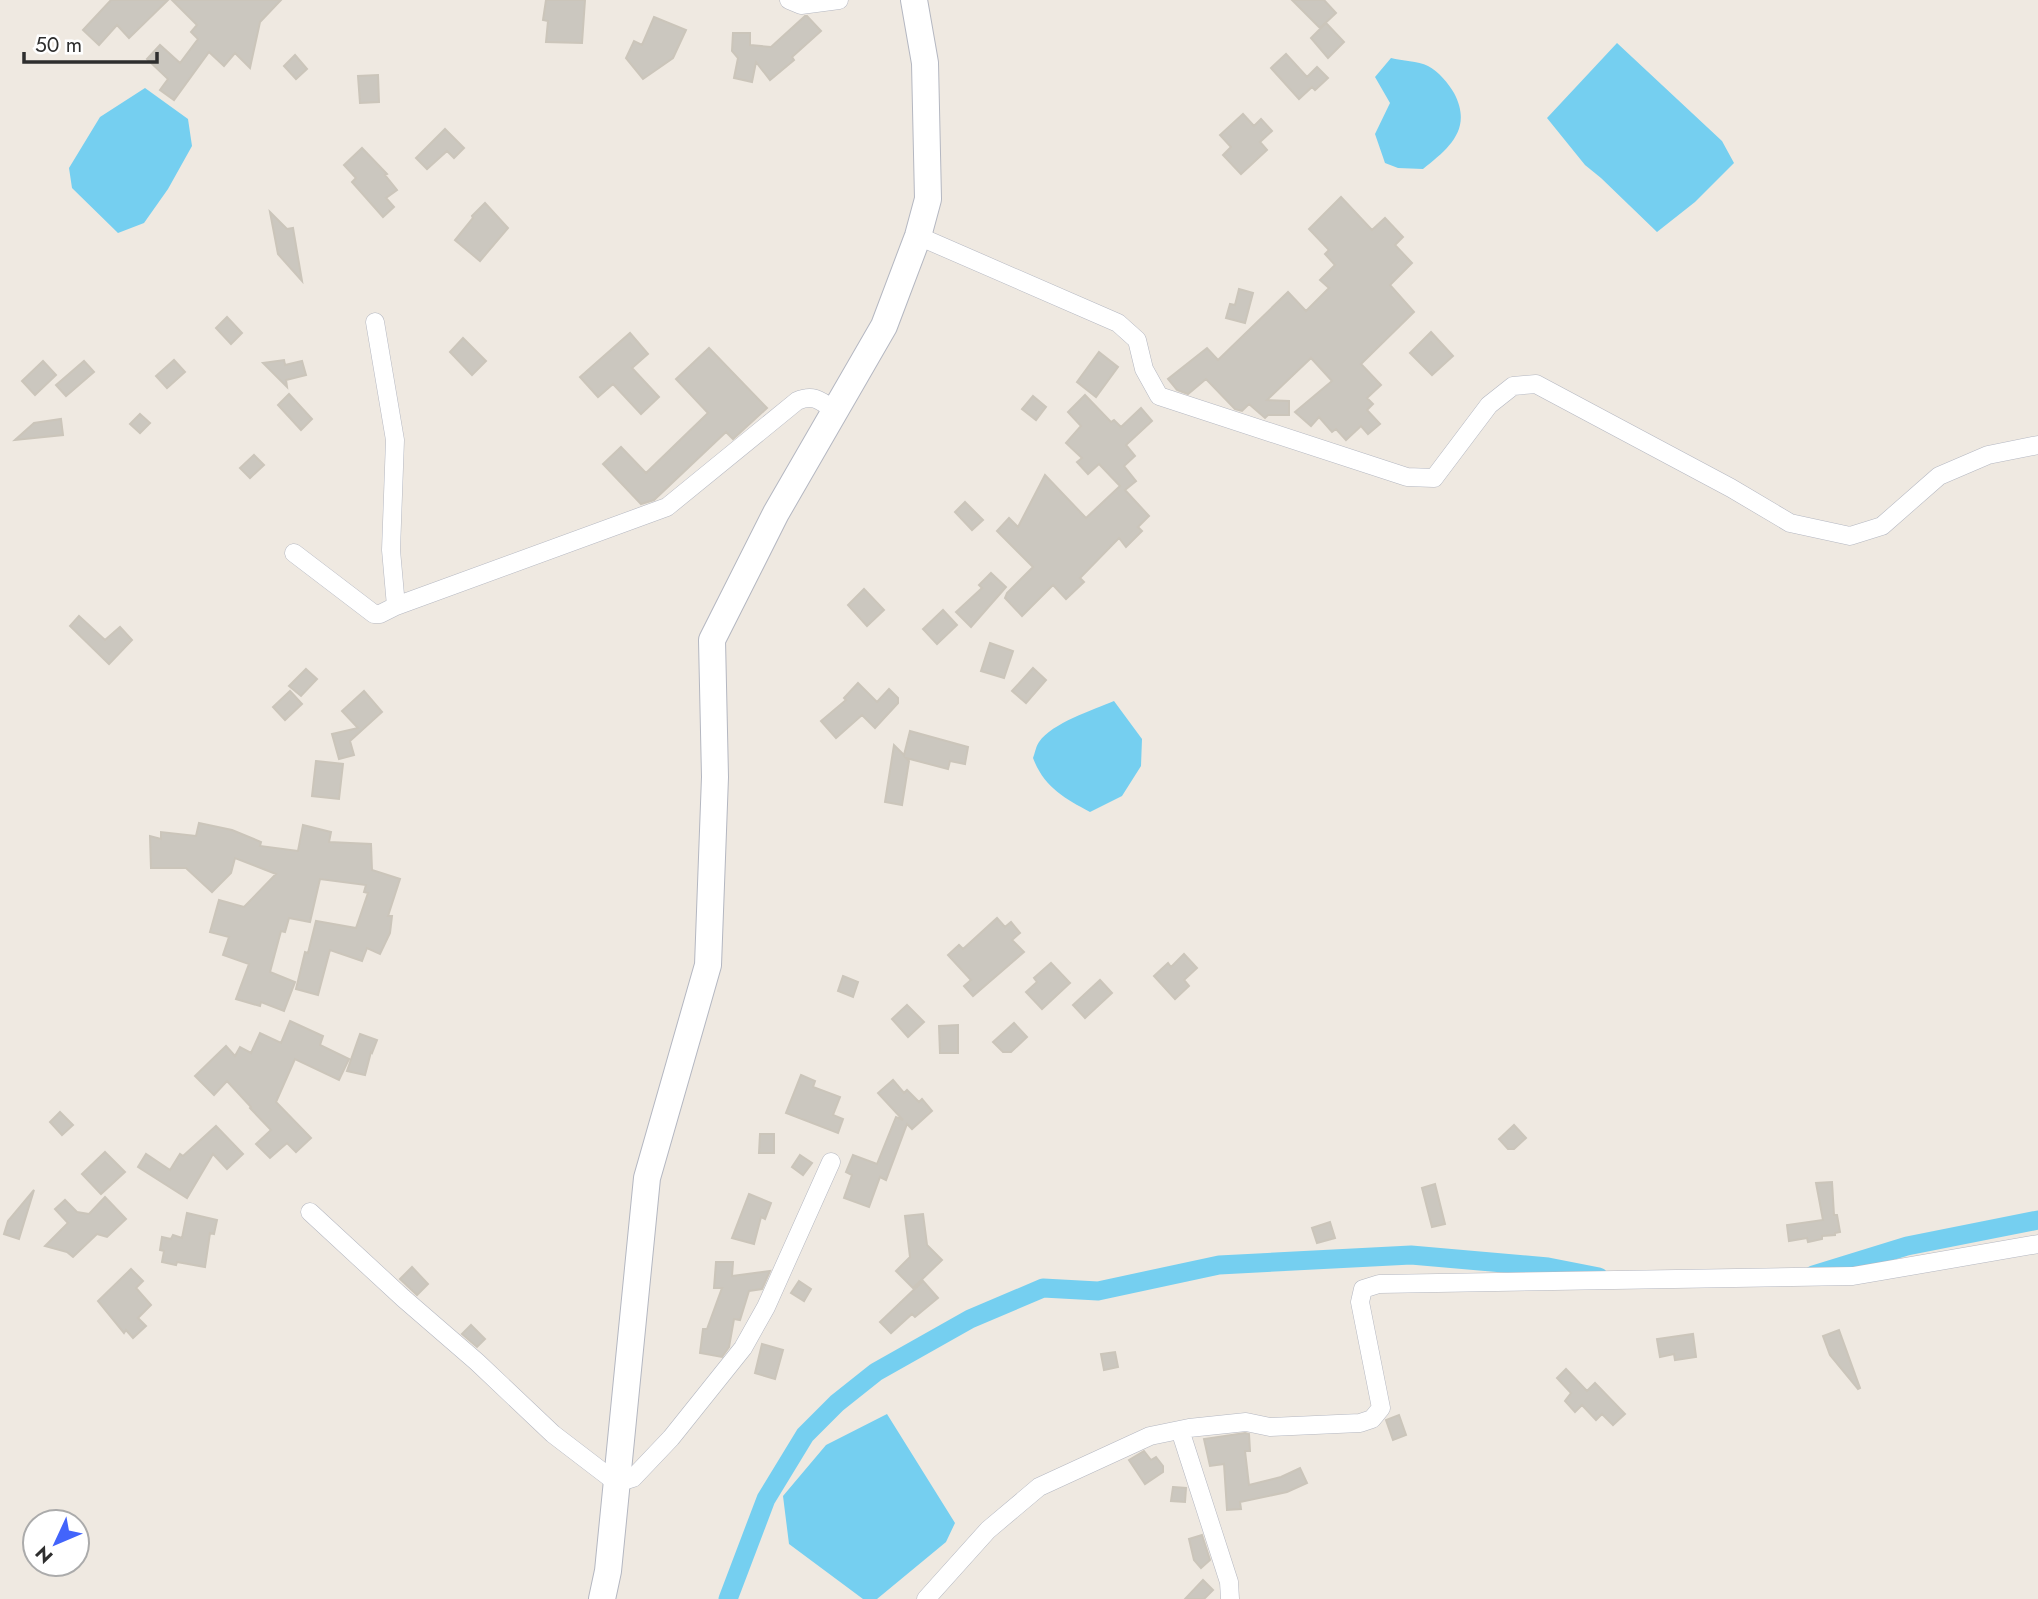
<svg xmlns="http://www.w3.org/2000/svg" width="2038" height="1599" font-family="Jost,sans-serif">
<rect width="100%" height="100%" fill="#efe9e1"/>
<path fill="#75cff0" d="M1617,43L1722,141L1734,163L1695,202L1657,232L1601,178L1585,165L1547,118Z
M1391,58C1402,61 1418,61 1428,66C1438,71 1449,84 1454,93C1473,129 1449,148 1423,169L1398,168L1385,163L1375,134L1390,103L1375,77Z
M145,88L188,119L192,146L168,189L144,223L118,233L72,188L69,168L100,117Z
M1114,701L1142,739L1141,766L1122,796L1090,812C1064,798 1044,787 1033,758C1035,753 1036,746 1039,742C1052,723 1093,710 1114,701Z
M887,1414L955,1523L946,1542L877,1599H863L789,1544L783,1496L826,1445Z"/>
<g fill="none" stroke-linecap="round" stroke-linejoin="round">
<path stroke="#75cff0" stroke-width="19" d="M1813,1275L1907,1246L2038,1220
M728,1599L766,1499L805,1435L837,1403L876,1372L970,1319L1043,1288L1098,1291L1219,1265L1411,1255L1548,1267L1599,1277"/>
</g>
<path fill="#cbc7bf" stroke="#cbc5ba" stroke-width="2" d="M111,0H168L129,38L117,25L99,45L83,30Z
M172,0H281L260,22L250,68L235,53L224,66L209,52L174,100L160,90L168,79L147,59L160,45L180,63L198,39L191,32L197,25Z
M546,0H585L582,43L546,42L548,21L543,20Z
M1292,0H1324L1336,13L1320,28Z
M805,16H807L821,31L792,57L794,60L770,80L756,62L752,82L734,78L738,58L732,51L733,33H750V45L771,47Z
M654,17L686,30L673,58L643,79L626,58L634,41L642,45Z
M1326,23L1344,42L1328,58L1311,38Z
M1286,54L1307,77L1317,67L1328,78L1315,90L1312,87L1299,99L1271,68Z
M295,55L307,69L296,79L284,66Z
M378,75L379,102L360,103L358,76Z
M1243,114L1254,126L1261,119L1272,131L1260,142L1267,150L1241,174L1223,155L1231,147L1220,135Z
M445,129L464,148L454,158L447,151L427,169L416,158Z
M362,148L387,174L385,175L397,190L386,198L394,207L383,217L352,182L356,178L344,165Z
M1341,197L1372,230L1385,218L1403,237L1395,245L1412,263L1390,285L1414,312L1361,364L1381,385L1367,398L1373,404L1367,410L1380,424L1368,434L1361,426L1346,440L1336,429L1332,432L1319,417L1311,426L1295,412L1332,381L1311,358L1267,400L1289,401V415H1268L1265,418L1249,404L1242,411L1235,409L1206,379L1188,394L1177,390L1168,379L1207,348L1218,360L1288,292L1306,311L1329,288L1320,280L1335,265L1325,254L1329,250L1309,229Z
M485,203L508,228L480,261L455,240L473,218L472,216Z
M270,212L287,229L293,228L302,281L278,254Z
M1239,289L1253,293L1245,323L1226,318L1230,304L1235,305Z
M227,317L242,333L231,344L216,328Z
M1431,332L1453,356L1432,375L1410,353Z
M630,333L648,354L632,368L659,397L641,414L613,384L598,397L580,377Z
M463,338L486,361L472,375L450,352Z
M709,348L767,408L733,439L726,432L654,500L641,504L603,464L621,447L646,473L708,413L676,379Z
M1099,352L1118,367L1096,397L1077,382Z
M174,360L185,372L167,388L156,376Z
M284,360L285,365L302,361L306,375L286,380L287,387L263,363Z
M43,361L56,375L35,395L22,381Z
M84,361L94,372L66,396L56,385Z
M289,394L312,419L301,430L278,405Z
M1085,395L1111,422L1114,420L1121,427L1141,408L1152,421L1126,445L1135,456L1124,466L1136,481L1125,490L1149,516L1138,527L1142,531L1126,547L1119,538L1080,578L1084,582L1066,599L1053,585L1022,616L1005,598L1007,593L1033,567L997,531L1009,518L1018,527L1045,475L1086,518L1120,486L1099,464L1088,474L1077,462L1082,458L1066,443L1081,426L1068,412Z
M1033,396L1046,407L1036,420L1022,409Z
M140,414L150,423L140,433L130,424Z
M61,419L63,435L15,440L34,423Z
M254,455L264,465L250,478L240,468Z
M965,502L983,520L972,530L955,512Z
M991,573L1006,587L971,627L956,612L982,588L979,585Z
M864,589L884,610L867,626L848,605Z
M943,610L957,625L937,644L923,629Z
M79,616L105,640L120,627L132,640L109,664L70,626Z
M990,643L1013,651L1004,678L981,671Z
M1033,668L1046,680L1026,703L1012,691Z
M306,669L317,679L301,696L289,686Z
M858,683L877,702L889,689L898,698V703L875,728L862,715L836,738L821,721L846,700L844,698Z
M290,691L302,704L285,720L273,707Z
M364,691L382,712L350,741L354,755L339,759L332,734L358,728L342,711Z
M910,731L968,747L965,764L950,761L948,769L906,758L909,761L902,805L885,802L894,745L904,755Z
M316,761L343,764L339,799L312,796Z
M199,823L232,830L261,842L260,846L298,851L303,825L331,832L329,842L371,844L372,870L400,879L388,916H392L390,933L380,954L367,948L362,961L330,950L318,995L296,989L305,952L308,953L316,921L356,928L368,893L364,892L366,885L320,879L310,922L289,918L285,932L281,931L270,972L295,982L284,1011L261,1002L260,1006L236,999L249,964L223,955L229,937L210,932L219,900L244,907L276,874L235,858L231,873L212,892L186,868H151L150,836L161,839V832L196,836Z
M997,918L1005,927L1011,922L1020,933L1012,940L1024,952L973,996L964,986L971,980L948,955L959,945L963,949Z
M1184,954L1197,968L1184,980L1189,986L1175,999L1154,976L1168,963L1171,967Z
M1051,963L1070,983L1042,1009L1026,992L1037,982L1034,978Z
M843,976L858,982L853,997L838,991Z
M1100,980L1112,993L1085,1018L1073,1005Z
M907,1005L924,1022L908,1037L892,1019Z
M290,1021L323,1036L320,1045L349,1059L339,1080L295,1059L276,1102L311,1138L296,1152L287,1143L270,1158L256,1144L271,1130L250,1108L251,1107L227,1081L214,1095L195,1076L226,1046L235,1056L240,1047L251,1053L260,1033L281,1043Z
M1014,1023L1027,1037L1011,1052H1003L993,1042Z
M958,1025V1053H940L939,1026Z
M360,1034L377,1040L372,1053L371,1052L365,1075L347,1071Z
M801,1075L815,1081L813,1087L840,1097L833,1115L843,1119L838,1133L786,1113Z
M893,1080L904,1093L907,1090L919,1102L922,1099L932,1111L912,1129L907,1124L886,1180L880,1177L869,1207L844,1198L852,1175L846,1172L853,1155L877,1164L896,1117L903,1120L878,1093Z
M60,1112L73,1125L62,1135L50,1122Z
M1514,1125L1526,1138L1514,1149H1508L1499,1139Z
M216,1126L243,1154L227,1169L213,1154L187,1198L138,1167L146,1154L170,1170L180,1154L183,1156Z
M760,1134H774V1153H759Z
M105,1152L125,1172L101,1194L82,1174Z
M800,1155L812,1163L803,1175L792,1167Z
M1832,1182L1834,1215H1837L1840,1232L1835,1233V1235L1822,1236V1239L1808,1242L1807,1238L1789,1241L1787,1225L1823,1220L1816,1183Z
M1435,1184L1445,1224L1432,1227L1422,1188Z
M34,1190L19,1239L4,1234L8,1221Z
M749,1194L771,1203L765,1219L761,1217L754,1244L732,1238Z
M105,1197L126,1219L107,1237L97,1234L73,1257L67,1252L45,1246L68,1223L55,1209L65,1200L77,1212L89,1214Z
M187,1213L217,1220L214,1234L210,1233L205,1267L177,1262L176,1265L162,1262L164,1251L160,1250L162,1237L171,1239L173,1235L182,1238Z
M923,1214L927,1245L942,1260L913,1288L896,1271L910,1257L905,1216Z
M1330,1222L1335,1238L1317,1243L1312,1228Z
M716,1262H733L732,1276L770,1271L762,1289L749,1291L740,1320L734,1319L729,1347L722,1357L700,1353L703,1329H707L722,1288H714Z
M412,1267L428,1284L417,1295L400,1279Z
M131,1269L143,1281L136,1288L151,1305L138,1318L146,1326L133,1338L126,1330L124,1333L98,1301Z
M799,1281L811,1289L804,1301L791,1293Z
M923,1281L938,1298L915,1317L912,1314L891,1333L880,1322Z
M471,1325L485,1339L477,1347L462,1334Z
M1839,1330L1860,1388L1858,1389L1830,1355L1823,1336Z
M1693,1334L1696,1357L1675,1360L1674,1354L1660,1357L1657,1339Z
M762,1344L783,1350L775,1379L755,1373Z
M1115,1352L1118,1367L1104,1370L1101,1354Z
M1566,1369L1587,1391L1595,1383L1625,1414L1613,1425L1602,1414L1596,1420L1582,1405L1575,1412L1565,1401L1571,1393L1557,1378Z
M1399,1415L1406,1435L1393,1440L1386,1420Z
M1245,1433L1249,1434L1250,1451H1245L1249,1485L1281,1477L1300,1468L1307,1483L1287,1492L1240,1502L1241,1509L1227,1510L1224,1464L1210,1466L1204,1439Z
M1144,1451L1151,1460L1156,1457L1163,1466V1472L1145,1484L1129,1460Z
M1173,1487L1186,1488L1185,1502L1171,1501Z
M1202,1535L1210,1560L1201,1568L1194,1560L1189,1539Z
M1203,1580L1213,1590L1204,1599H1185Z"/>
<g fill="none" stroke-linecap="round" stroke-linejoin="round">
<g stroke="#b4b7c1" stroke-width="19">
<path id="street" d="M789,0L801,5L839,0
M918,236L1118,323L1137,340L1144,369L1159,396L1407,477L1434,478L1489,405L1513,386L1536,384L1731,488L1790,523L1850,536L1882,526L1939,476L1988,455L2038,445
M375,322L395,440L391,550L396,606
M294,553L374,614H380L396,606L667,507L797,401C813,394 820,400 834,410
M310,1212L403,1298L477,1362L553,1434L617,1483L633,1478L671,1438L743,1348L766,1307L831,1162
M1180,1430L1229,1582L1230,1599
M926,1599L988,1530L1039,1487L1150,1436L1189,1428L1246,1422L1270,1427L1360,1423L1372,1419L1381,1408L1360,1302L1363,1289L1379,1284L1853,1276L2038,1244"/>
</g>
<g stroke="#b4b7c1" stroke-width="28">
<path id="secondary" d="M602,1599L608,1571L647,1178L708,965L715,777L712,640L776,513L884,326L918,236L928,199L925,63L914,0"/>
</g>
<use href="#street" stroke="#fff" stroke-width="18"/>
<use href="#secondary" stroke="#fff" stroke-width="26"/>
</g>
<g transform="translate(56 1543) rotate(226)"><circle r="33" fill="#ffffff" stroke="#ababab" stroke-width="2"/>
<path d="M0-5L12 26L0 18L-12 26Z" fill="#4264fb"/>
<text y="-10" font-size="19" font-weight="bold" text-anchor="middle" fill="#2e2e2e">N</text>
</g>
<path d="M24 52v10h133v-10" fill="none" stroke="#2e2e2e" stroke-width="3.5"/>
<text x="35" y="52" font-size="21" fill="#2e2e2e" stroke="#ffffff" stroke-width="5" paint-order="stroke">50 m</text>
</svg>
